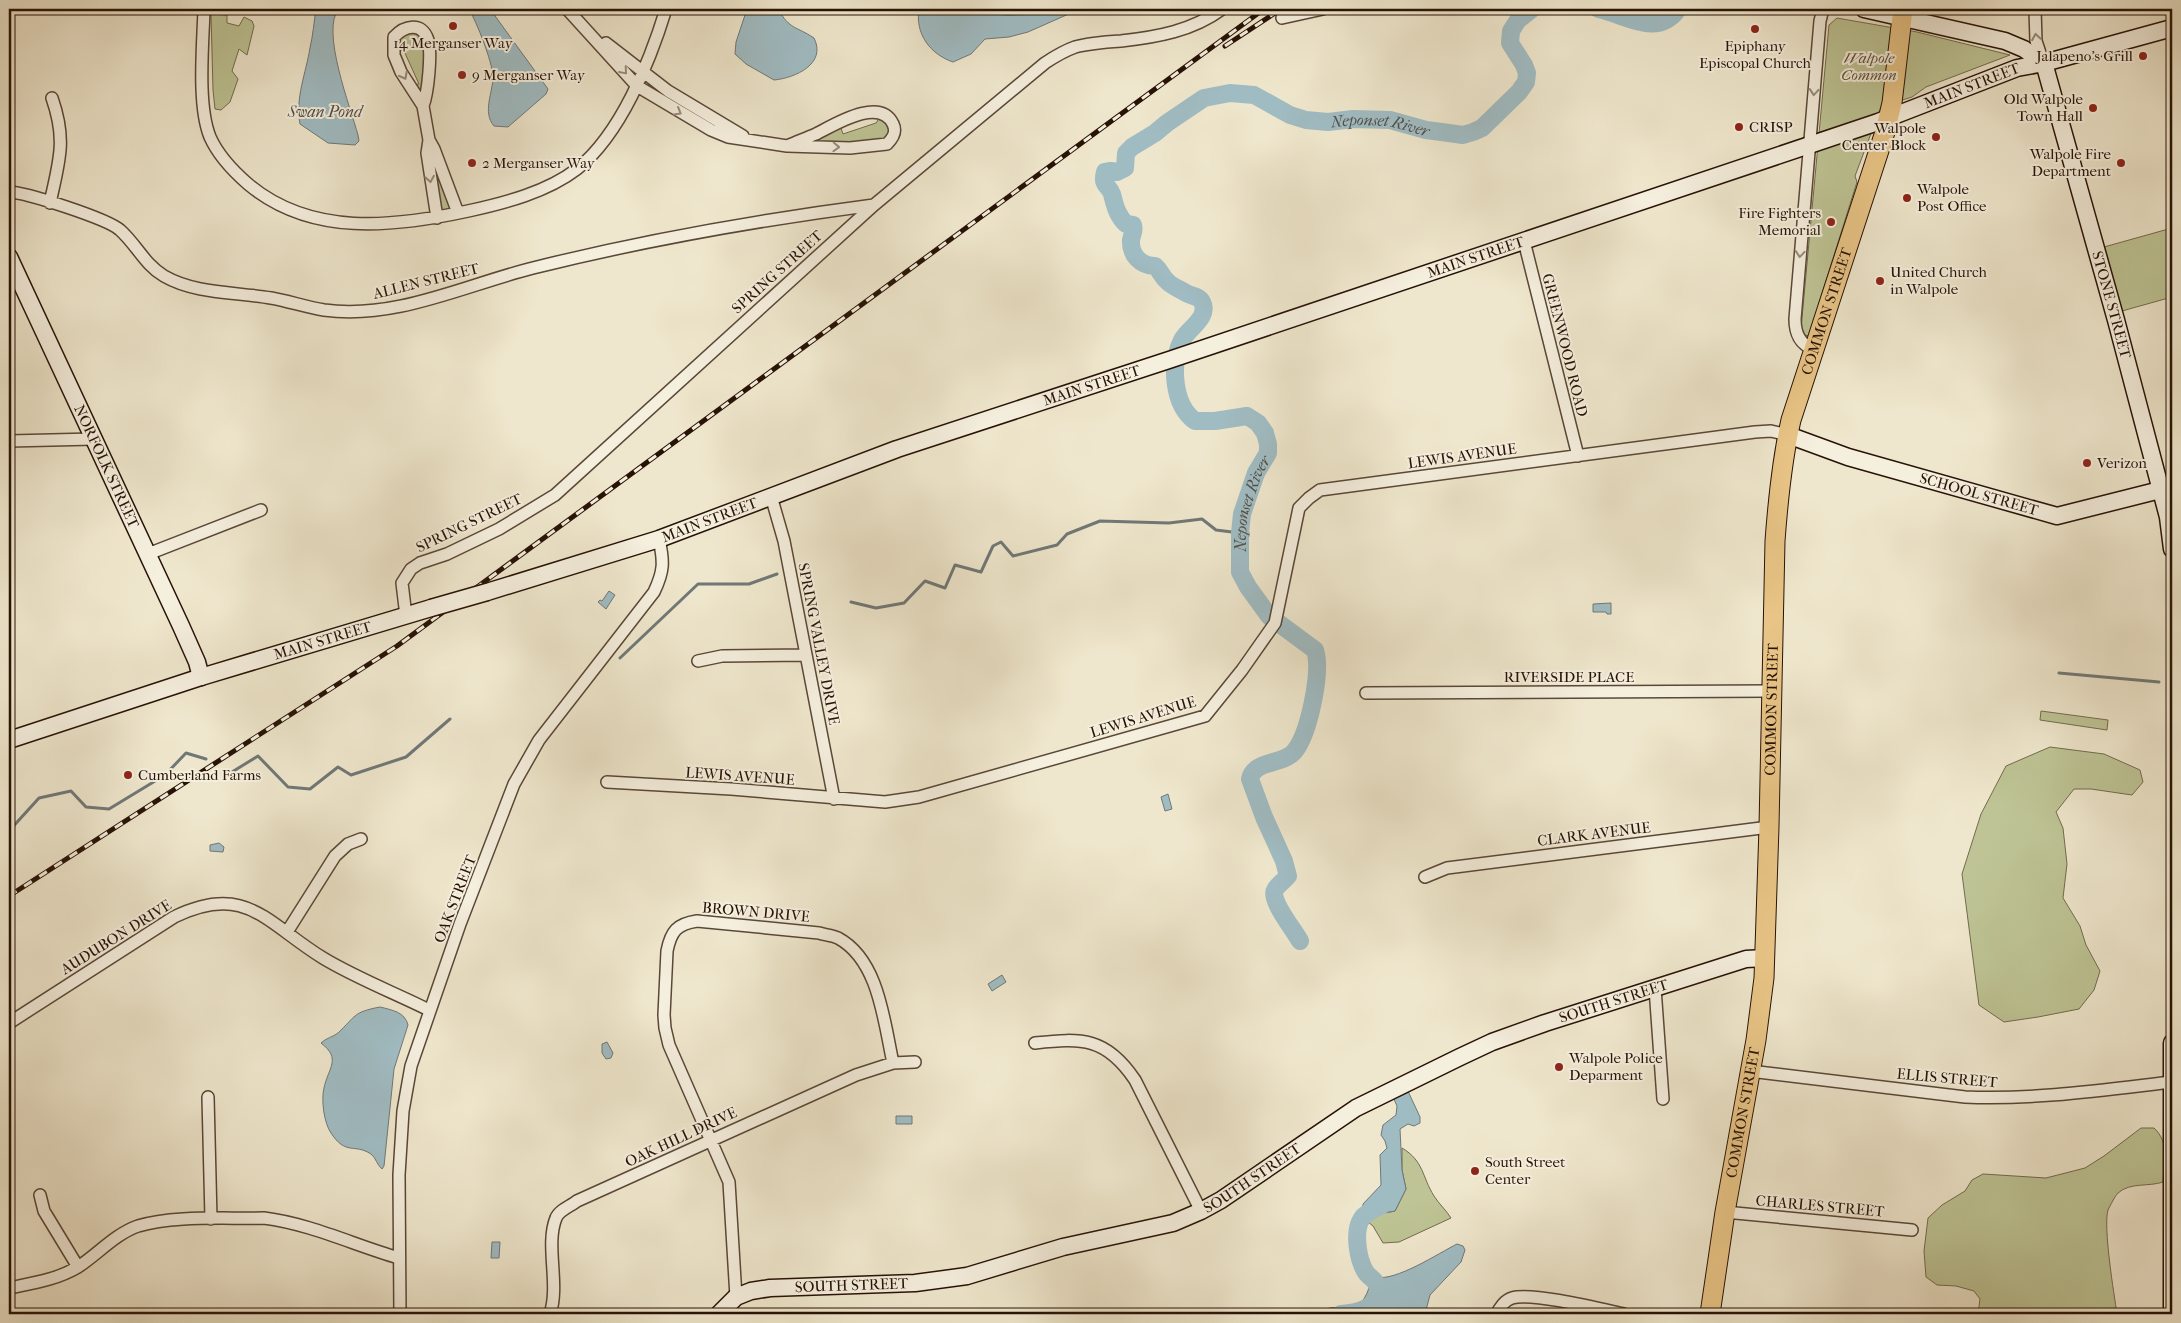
<svg xmlns="http://www.w3.org/2000/svg" width="2181" height="1323" font-family="'IM FELL French Canon',serif">
<rect width="100%" height="100%" fill="#efe7cd"/>
<filter id="stains"><feTurbulence type="fractalNoise" baseFrequency=".004" numOctaves="4"/><feColorMatrix values="0 0 0 0 .2 0 0 0 0 .09 0 0 0 0 .02 0 0 0 .5 -.17"/></filter>
<radialGradient id="worn" r=".72"><stop offset=".6" stop-color="#630" stop-opacity="0"/><stop offset="1" stop-color="#630" stop-opacity=".3"/></radialGradient>
<path fill="#bec495" stroke="#726b4e" d="M211,14L227,15V23L239,26L244,17L252,21L254,26L247,55L239,49L232,71L238,79L230,102L221,110L215,109L213,90Z
M1837,18L1917,32L2010,55L1926,87L1912,97L1881,107L1855,176L1857,182L1819,303L1821,307L1811,336L1803,335L1801,329L1828,36L1829,25Z
M404,32H418C429,53 425,75 422,98L412,85L419,84L404,51L397,50L399,37Z
M880,117L890,122L889,135L883,140L821,144L818,141V136L840,125L843,134L876,123Z
M432,152L451,206L448,209L443,210L439,207Z
M2172,228V297L2122,311L2104,247Z
M2041,711L2108,720L2107,730L2040,720Z
M2050,747L2104,754L2140,770L2143,782L2132,795L2091,789H2074L2056,812L2063,828L2067,864L2063,898L2080,926L2086,945L2100,971L2094,990L2079,1009L2038,1017L2004,1022L1979,1005L1962,874L1981,814L2006,766Z
M2141,1128H2154C2170,1143 2164,1161 2163,1182C2149,1187 2130,1182 2118,1193C2115,1196 2110,1206 2108,1210C2103,1227 2114,1294 2117,1314H1978L1980,1299L1974,1291L1956,1286L1937,1285L1926,1277L1924,1251L1928,1218L1942,1205L1965,1191L1972,1180L1983,1174L2046,1178L2085,1168L2104,1156Z
M1402,1148C1424,1161 1422,1177 1434,1196C1439,1204 1446,1210 1451,1218L1399,1242L1383,1243L1373,1226L1362,1217L1395,1211L1406,1189L1402,1170Z"/>
<path fill="#a0bcc3" stroke="#707877" d="M316,9H339C320,29 351,109 358,135L359,141L355,145L328,143L300,124C295,98 306,73 310,48C313,35 314,22 316,9Z
M469,9H490L548,89L546,94L508,127L494,126C482,112 493,93 493,76C492,61 477,23 469,9Z
M747,9H778C790,30 796,26 814,38C827,64 795,78 774,80L746,64L735,54L736,42Z
M919,9H957L961,12L1008,15L1046,14L1059,9H1080L1028,32L1009,37L985,39L971,54L953,62C930,54 915,34 919,9Z
M609,591L615,595L606,609L598,602L600,600L602,601Z
M1611,603V614H1607L1606,612H1593V604Z
M1168,794L1172,809L1165,811L1161,797Z
M219,843L224,847L223,852L210,851V845Z
M1002,975L1006,982L992,991L988,984Z
M380,1007C392,1010 405,1012 408,1025L394,1069L384,1166L382,1169C377,1165 376,1158 371,1154C354,1143 346,1156 331,1133C324,1123 321,1100 324,1088C328,1068 342,1059 321,1043C326,1038 333,1037 338,1033C356,1016 353,1012 380,1007Z
M607,1042L613,1053L611,1058L606,1059L602,1053V1044Z
M1407,1089L1420,1117V1123L1414,1126L1408,1124L1400,1129L1402,1170L1406,1189L1395,1211L1362,1217L1363,1204L1381,1185L1380,1155L1387,1148L1385,1141L1381,1135L1383,1125L1396,1115L1397,1106L1393,1097Z
M896,1116H912V1124H896Z
M492,1242H500L499,1258H491Z
M1457,1244L1463,1246L1465,1250L1461,1262L1430,1295L1425,1314H1317C1337,1297 1357,1323 1369,1288L1364,1275L1371,1272L1376,1277C1395,1282 1439,1253 1457,1244Z"/>
<g fill="none" stroke-linecap="round" stroke-linejoin="round">
<path stroke="#707877" stroke-width="3" d="M851,602L876,608L904,603L925,581L945,588L955,565L981,572L993,546L1001,542L1013,556L1057,545L1067,534L1100,521L1169,523L1202,519L1216,530L1240,533
M620,658L698,584H749L777,574
M2059,673L2159,682
M232,772L258,756L288,787L310,789L338,767L351,775L406,757L450,719
M9,831L39,798L71,791L86,807L109,809L165,775L186,753L206,759"/>
<g stroke="#a0bcc3" stroke-width="18">
<path d="M1598,9C1625,14 1657,39 1678,9"/>
<path id="s1" d="M1300,941C1294,930 1269,899 1275,890C1277,885 1284,881 1288,876L1284,861L1264,817L1250,779C1254,760 1282,765 1294,752C1309,734 1322,672 1315,650L1269,616L1248,587L1240,572V533L1242,514L1256,473L1268,453V444L1265,433L1258,423L1247,416L1215,421H1195C1173,405 1170,364 1182,340C1188,329 1210,317 1202,302C1199,296 1191,296 1186,293C1180,289 1171,286 1167,281C1162,277 1161,271 1155,266C1141,266 1130,255 1131,240C1132,234 1135,231 1133,225L1126,224C1117,215 1115,206 1112,194C1109,185 1101,186 1105,172L1111,171L1117,172L1125,168L1126,153L1132,147L1155,133L1167,123L1204,98L1230,93L1254,95L1290,115L1306,120L1328,122L1353,119L1390,120L1426,130L1449,133L1463,135L1473,132L1482,128L1519,92L1526,82L1527,73L1524,65L1510,43L1511,31L1518,20L1532,9"/>
<path d="M1341,1314C1357,1313 1384,1307 1377,1285C1375,1279 1368,1277 1365,1271C1358,1259 1353,1231 1362,1218C1366,1212 1375,1209 1381,1206"/>
</g>
<g stroke="#594738" stroke-width="14">
<path id="street" d="M204,9C203,44 197,105 210,137C218,155 233,171 248,184C311,237 394,227 468,211C505,203 547,192 577,169C621,134 650,61 666,9
M567,9L637,86L711,130L728,137L787,146L850,148L887,144C893,138 897,132 893,124C880,96 834,125 816,134C806,138 797,142 787,146
M2035,9L2036,41L2043,62
M1282,18L1323,9
M606,43L668,91L743,136
M423,106C428,93 432,53 428,40C422,21 404,26 394,37V55L401,72L423,106L429,140L434,149L458,213
M429,140L427,153L437,218
M9,192C25,192 108,219 120,230C136,244 145,265 164,276C195,294 236,292 271,298C288,301 306,307 324,310C395,320 465,285 533,268C645,240 759,220 874,205
M50,203C59,161 67,141 52,98
M1524,241L1578,456
M1814,349C1800,345 1795,333 1795,319L1820,21L1823,9
M9,441L94,439
M771,496L784,541L834,799
M148,554L261,510
M406,616L402,583L411,569L420,563L447,554L499,529L555,495L874,205L1045,63C1054,57 1064,51 1075,47C1090,43 1105,42 1121,41C1157,37 1192,31 1222,9
M698,661L722,656L806,655
M1366,693L1772,691
M607,782L731,789L885,802L919,797L1205,716L1242,670L1275,623L1299,508L1309,498L1320,490L1755,432L1771,431L1788,435
M1425,877L1447,868L1769,827
M287,932L335,856L348,844L361,839
M1655,988L1663,1099
M9,1023L174,917C246,882 266,923 323,958C356,978 395,993 429,1010
M1035,1043C1082,1038 1106,1037 1135,1080L1201,1211
M1750,1071L1965,1097C2034,1100 2103,1090 2172,1082
M208,1097L211,1219
M40,1195L44,1211L78,1267
M1725,1212L1912,1230
M9,1288C33,1283 56,1280 78,1267C98,1254 115,1234 138,1226C173,1215 226,1219 264,1218C311,1224 354,1245 399,1258
M736,1297L729,1182L669,1045L665,1028L664,1015L667,951C671,931 677,924 697,921L819,933C825,935 832,935 838,938C879,960 884,1022 893,1063
M400,1314L399,1175L403,1111L411,1066L460,924L514,784L539,740L654,592C664,571 664,562 659,539
M550,1314C560,1284 545,1245 556,1218C559,1210 571,1206 577,1201L856,1075L893,1063L915,1062
M1497,1314C1499,1308 1505,1300 1512,1298C1532,1292 1601,1309 1624,1314"/>
</g>
<g stroke="#271206" stroke-width="19">
<g id="secondary">
<path d="M1864,9L2005,41L2024,49L2044,63"/>
<path id="s2" d="M2044,63L2116,320L2168,517L2172,549"/>
<path id="s3" d="M9,257L181,626L197,662L201,677"/>
<path id="s4" d="M1788,435L1848,457L2057,516L2172,487"/>
<path id="s5" d="M487,592L659,539L897,449L1169,360L1878,122L2017,68L2044,63L2172,28"/>
<path id="s6" d="M9,740L201,677L431,608"/>
<path id="s7" d="M719,1314L736,1297L751,1291L770,1288L915,1283L967,1276L1063,1247L1173,1223L1201,1211L1221,1200L1356,1108L1460,1057L1492,1042L1545,1023L1746,959L1765,958"/>
<path d="M2172,1314V1043"/>
</g>
</g>
<g stroke="#271206" stroke-width="21">
<g id="primary">
<path id="s8" d="M1710,1314L1725,1212L1756,1040L1764,978L1769,827L1775,541C1778,500 1782,460 1791,420L1885,132L1892,103L1903,9"/>
</g>
</g>
<use href="#street" stroke="#f5efde" stroke-width="11"/>
<use href="#secondary" stroke="#f5efde" stroke-width="16"/>
<use href="#primary" stroke="#e8c486" stroke-width="19"/>
<g stroke="#271206" stroke-width="5">
<path id="rail" d="M1225,46L1281,9
M9,896L397,646L1264,9"/>
</g>
<use href="#rail" stroke="#f5efde" stroke-width="3" stroke-dasharray="9" stroke-linecap="butt"/>
<g stroke="#271206" stroke-width="19" stroke-linecap="butt">
<path id="secondary-bridge" d="M431,608L487,592"/>
</g>
<use href="#secondary-bridge" stroke="#f5efde" stroke-width="16"/>
</g>
<defs><path id="oneway-chevron" d="M-2-3.5L2.5 0L-2 3.5" fill="none" stroke-width="1.6" stroke-linecap="round" stroke-linejoin="round" transform="scale(1.25)"/></defs>
<g stroke="#988c7d">
<use href="#oneway-chevron" transform="translate(2036 37) rotate(-99)"/>
<use href="#oneway-chevron" transform="translate(624 71) rotate(49)"/>
<use href="#oneway-chevron" transform="translate(404 76) rotate(62)"/>
<use href="#oneway-chevron" transform="translate(1814 92) rotate(95)"/>
<use href="#oneway-chevron" transform="translate(678 112) rotate(30)"/>
<use href="#oneway-chevron" transform="translate(836 147) rotate(2)"/>
<use href="#oneway-chevron" transform="translate(430 179) rotate(81)"/>
<use href="#oneway-chevron" transform="translate(1800 254) rotate(95)"/>
</g>
<g fill="#8f2418" stroke="#f5efde" stroke-width="2">
<circle cx="453" cy="26" r="5"/>
<circle cx="1755" cy="29" r="5"/>
<circle cx="2143" cy="56" r="5"/>
<circle cx="462" cy="75" r="5"/>
<circle cx="2093" cy="108" r="5"/>
<circle cx="1739" cy="127" r="5"/>
<circle cx="1936" cy="137" r="5"/>
<circle cx="472" cy="163" r="5"/>
<circle cx="2121" cy="163" r="5"/>
<circle cx="1907" cy="198" r="5"/>
<circle cx="1831" cy="222" r="5"/>
<circle cx="1880" cy="281" r="5"/>
<circle cx="2087" cy="463" r="5"/>
<circle cx="128" cy="775" r="5"/>
<circle cx="1559" cy="1067" r="5"/>
<circle cx="1475" cy="1171" r="5"/>
</g>
<g text-anchor="middle" stroke-width="4" stroke-linejoin="round" paint-order="stroke">
<g font-size="15" fill="#271206" stroke="#f5efde" text-anchor="start">
<text x="453" y="48" text-anchor="middle">14 Merganser Way</text>
<text x="1755" y="51" text-anchor="middle">Epiphany<tspan x="1755" dy="17">Episcopal Church</tspan></text>
<text x="2133" y="61" text-anchor="end">Jalapeno's Grill</text>
<text x="472" y="80">9 Merganser Way</text>
<text x="2083" y="104" text-anchor="end">Old Walpole<tspan x="2083" dy="17">Town Hall</tspan></text>
<text x="1749" y="132">CRISP</text>
<text x="1926" y="133" text-anchor="end">Walpole<tspan x="1926" dy="17">Center Block</tspan></text>
<text x="2111" y="159" text-anchor="end">Walpole Fire<tspan x="2111" dy="17">Department</tspan></text>
<text x="482" y="168">2 Merganser Way</text>
<text x="1917" y="194">Walpole<tspan x="1917" dy="17">Post Office</tspan></text>
<text x="1821" y="218" text-anchor="end">Fire Fighters<tspan x="1821" dy="17">Memorial</tspan></text>
<text x="1890" y="277">United Church<tspan x="1890" dy="17">in Walpole</tspan></text>
<text x="2097" y="468">Verizon</text>
<text x="138" y="780">Cumberland Farms</text>
<text x="1569" y="1063">Walpole Police<tspan x="1569" dy="17">Deparment</tspan></text>
<text x="1485" y="1167">South Street<tspan x="1485" dy="17">Center</tspan></text>
</g>
<g font-size="15" font-style="italic" fill="#5c5038" stroke="#f5efde">
<text x="1869" y="63">Walpole<tspan x="1869" dy="17">Common</tspan></text>
</g>
<g font-size="15" fill="#271206" stroke="#f5efde">
<text dy="5" stroke="none"><textPath href="#s5" startOffset="1569">MAIN STREET</textPath></text>
<text dy="5" stroke="none"><textPath href="#s5" startOffset="1044">MAIN STREET</textPath></text>
<text transform="translate(777 272) rotate(-42)" y="5">SPRING STREET</text>
<text transform="translate(426 281) rotate(-14)" y="5">ALLEN STREET</text>
<text dy="5" stroke="none"><textPath href="#s2" startOffset="251">STONE STREET</textPath></text>
<text dy="5" stroke="none"><textPath href="#s8" startOffset="1014">COMMON STREET</textPath></text>
<text transform="translate(1565 345) rotate(76)" y="5">GREENWOOD ROAD</text>
<text dy="5" stroke="none"><textPath href="#s5" startOffset="639">MAIN STREET</textPath></text>
<text transform="translate(1462 456) rotate(-8)" y="5">LEWIS AVENUE</text>
<text dy="5" stroke="none"><textPath href="#s3" startOffset="231">NORFOLK STREET</textPath></text>
<text dy="5" stroke="none"><textPath href="#s4" startOffset="200">SCHOOL STREET</textPath></text>
<text dy="5" stroke="none"><textPath href="#s5" startOffset="234">MAIN STREET</textPath></text>
<text transform="translate(469 523) rotate(-26)" y="5">SPRING STREET</text>
<text dy="5" stroke="none"><textPath href="#s6" startOffset="329">MAIN STREET</textPath></text>
<text transform="translate(819 644) rotate(79)" y="5">SPRING VALLEY DRIVE</text>
<text x="1569" y="682">RIVERSIDE PLACE</text>
<text dy="5" stroke="none"><textPath href="#s8" startOffset="609">COMMON STREET</textPath></text>
<text transform="translate(1143 717) rotate(-17)" y="5">LEWIS AVENUE</text>
<text transform="translate(740 776) rotate(4)" y="5">LEWIS AVENUE</text>
<text transform="translate(1594 834) rotate(-7)" y="5">CLARK AVENUE</text>
<text transform="translate(455 899) rotate(-69)" y="5">OAK STREET</text>
<text transform="translate(756 912) rotate(5)" y="5">BROWN DRIVE</text>
<text transform="translate(116 937) rotate(-32)" y="5">AUDUBON DRIVE</text>
<text dy="5" stroke="none"><textPath href="#s7" startOffset="966">SOUTH STREET</textPath></text>
<text transform="translate(1947 1078) rotate(5)" y="5">ELLIS STREET</text>
<text dy="5" stroke="none"><textPath href="#s8" startOffset="204">COMMON STREET</textPath></text>
<text transform="translate(681 1137) rotate(-25)" y="5">OAK HILL DRIVE</text>
<text dy="5" stroke="none"><textPath href="#s7" startOffset="561">SOUTH STREET</textPath></text>
<text transform="translate(1820 1206) rotate(5)" y="5">CHARLES STREET</text>
<text dy="5" stroke="none"><textPath href="#s7" startOffset="141">SOUTH STREET</textPath></text>
</g>
<g font-size="16" font-style="italic" fill="#514e48" stroke="#f5efde">
<text x="325" y="117">Swan Pond</text>
<text dy="6" stroke="none"><textPath href="#s1" startOffset="1304">Neponset River</textPath></text>
<text dy="6" stroke="none"><textPath href="#s1" startOffset="522">Neponset River</textPath></text>
</g>
</g>
<rect width="2181" height="1323" fill="none" stroke="#efe7cd" stroke-width="30"/>
<rect x="10" y="10" width="2161" height="1303" fill="none" stroke="#271206" stroke-width="2.5"/>
<rect x="15" y="15" width="2151" height="1293" fill="none" stroke="#271206"/>
<rect width="100%" height="100%" filter="url(#stains)"/>
<rect width="100%" height="100%" fill="url(#worn)"/>
</svg>
